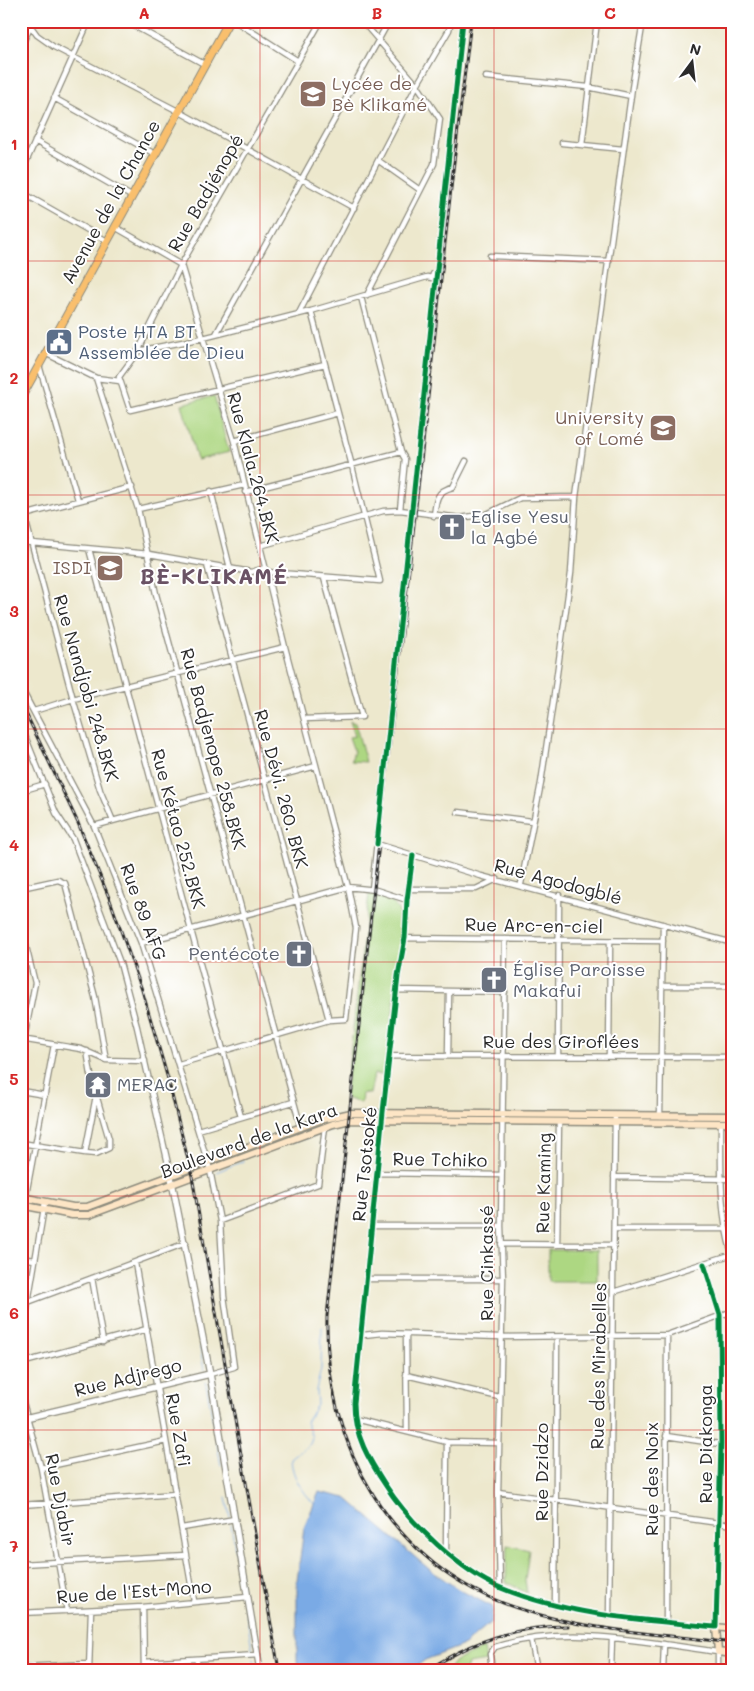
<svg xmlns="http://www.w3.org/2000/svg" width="754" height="1691" font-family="Mali,sans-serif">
<rect width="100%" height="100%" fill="#fff"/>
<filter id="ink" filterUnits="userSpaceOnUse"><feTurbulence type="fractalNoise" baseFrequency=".02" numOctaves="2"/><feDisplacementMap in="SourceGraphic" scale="10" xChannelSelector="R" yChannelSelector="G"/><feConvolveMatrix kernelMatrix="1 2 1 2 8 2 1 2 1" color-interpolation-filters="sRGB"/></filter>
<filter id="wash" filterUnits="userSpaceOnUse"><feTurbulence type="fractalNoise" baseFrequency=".0096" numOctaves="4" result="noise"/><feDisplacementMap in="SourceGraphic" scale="20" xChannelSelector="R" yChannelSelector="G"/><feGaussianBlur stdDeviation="1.12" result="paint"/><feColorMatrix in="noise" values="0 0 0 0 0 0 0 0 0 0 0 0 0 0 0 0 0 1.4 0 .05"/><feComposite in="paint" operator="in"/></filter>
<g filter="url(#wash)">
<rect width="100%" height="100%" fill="#ede8cd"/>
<path fill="#add782" stroke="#6c8156" d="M214,396L229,452L197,460L182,404Z
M350,721L355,723L366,762L351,761L354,751L349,737L355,736Z
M369,893C393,897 402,908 403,932L385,1075L374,1074L370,1094L362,1093L361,1103L345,1098Z
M548,1250H597V1281H548Z
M507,1545L529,1550L525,1580L527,1593L506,1582Z
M484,1648L486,1661L468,1664L466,1670H448L455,1661Z"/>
<path fill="#7aaae5" stroke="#526a88" d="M319,1492L346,1498L429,1569L458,1589L493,1607L491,1622L464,1645L425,1660L412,1670H300L297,1661V1581L304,1528Z"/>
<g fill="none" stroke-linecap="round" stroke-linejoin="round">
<path stroke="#7aaae5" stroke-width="1" d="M327,1132L344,1126
M293,1142L323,1133
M216,1172L243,1161
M200,1347L204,1370
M206,1382L221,1465
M226,1497L230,1517
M314,1504C302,1490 292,1477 291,1459L310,1444L312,1437L306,1422L317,1405L316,1390L321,1369L322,1327
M231,1524L243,1595
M245,1605L253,1654
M254,1659L256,1670"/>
</g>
</g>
<g filter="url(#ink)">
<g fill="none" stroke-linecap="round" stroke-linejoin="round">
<g stroke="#8c8a7c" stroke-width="7">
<path id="minor" d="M27,21L37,35L54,47L178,111L354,208
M125,21L204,64
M235,21L298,61
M321,21L181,265L138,351L119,377L130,410L325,364
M362,21L417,85L440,119L434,164L367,295
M21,46L30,28
M486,77L588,87L631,96
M54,98L155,154
M35,141L131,196
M562,143L623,149
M582,145L597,21
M379,161L420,190
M21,173L89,21
M21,192L107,241
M115,227L181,265L234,441L285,647L348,887L356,928L346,1019L329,1020L179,1064
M490,256L609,261
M361,297L401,452L405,459L400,510
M299,313L417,85L449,30L451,21
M216,334L389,21
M138,351L203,338L311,311L427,277L432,278L433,274
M45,353L96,378L120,381
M39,365L78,500
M96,378L138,509L156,594L301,1128
M234,441L338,413
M211,491L230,568
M245,492L401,452
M21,503L73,699L100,790L113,821
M138,509L244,485
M24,515L132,487
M434,516C436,500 436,491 453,487L466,461
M21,542L149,554L251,572L265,568
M260,546L383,511L400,510L460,518L487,514L520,498L576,497
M89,549L241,1117
M207,565L329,1020
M267,572L380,581L352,466L311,311
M21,688L94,826L141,943L210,1170L220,1221L224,1296L234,1367L210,1374
M34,711L73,699L285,647
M304,719L362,717L324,578
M21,726L56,813L73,839L120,963L137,1027L171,1177
M21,791L45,784
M458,812L532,821
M94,826L316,766
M377,844L481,876L733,943
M413,855L407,900L405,938L398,976L383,1112L354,1403C354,1436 369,1460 386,1486C409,1522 461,1572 501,1588C569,1616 644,1620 716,1627L721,1444L720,1315L704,1264
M521,884L541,783L556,681L571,573L576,497L632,88L643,21
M21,888L58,880L65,883L95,997L106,1060
M372,889L463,21
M408,889H476L497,879
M21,926L35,983L24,1039
M405,938L663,941
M141,943L348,887L376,890L407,900
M663,986H733
M397,990L505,992
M21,1039L81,1049L106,1060L145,1061
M390,1056L733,1057
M448,1056L449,992
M558,1056L559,895
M609,1056L610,941
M731,1057L732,986
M21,1091L45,1095
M660,1116L663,924
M721,1123C721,1167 719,1211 732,1254
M198,1130L293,1102
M21,1143L85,1153L96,1154L109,1148V1139L92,1081L87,1051
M85,1153L96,1096
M378,1173L501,1175
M614,1177L733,1179
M25,1200L54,1045
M220,1221L318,1184L325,1127
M373,1226H501
M614,1229H724
M501,1244L613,1245
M557,1245L559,1122
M21,1258L35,1260
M135,1263L194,1601
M92,1278L103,1342
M366,1279H503
M613,1292L733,1254
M28,1302L186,1243
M363,1335L382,1333L500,1337L667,1335L733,1311
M406,1335L407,1431
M21,1344L45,1202
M21,1363L147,1329
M406,1375L499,1397
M21,1395L41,1468L67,1611
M355,1419L447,1442L498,1443
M666,1436L733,1446
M41,1468L166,1441
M498,1492L733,1525
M21,1505L176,1494
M182,1528L235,1519
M446,1551L447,1442
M21,1564L186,1555
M500,1588L498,1492L503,1279L501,1226L505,939
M555,1606L557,1337
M143,1607L144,1670
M21,1613L143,1607L248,1597
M609,1616L615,1115
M666,1622L667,1335
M531,1639L537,1670
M197,1659V1670
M144,1662L258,1655
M21,1667L89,1664
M89,1670L91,1610
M492,1670L490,1654L495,1647C567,1624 646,1642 718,1652V1670
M611,1670L612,1638
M663,1670L664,1644"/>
</g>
<g stroke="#8c8a7c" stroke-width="8">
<path id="tertiary" d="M171,1177L210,1374L260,1670
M21,1419L210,1374"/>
</g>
<g stroke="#8c8a7c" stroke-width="9">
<path id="secondary" d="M21,1197L73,1207H87L320,1120L351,1113L733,1116
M21,1205L72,1215H89L333,1124L350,1120L733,1123
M733,1629L716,1627L718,1652L733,1654"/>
</g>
<g stroke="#8c8a7c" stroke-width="9">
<path id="primary" d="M21,398L229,21"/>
</g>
<use href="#minor" stroke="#fff" stroke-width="4.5"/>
<use href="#tertiary" stroke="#fff" stroke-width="5.5"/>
<use href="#secondary" stroke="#fde5c5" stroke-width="6"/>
<use href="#primary" stroke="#f9bf6d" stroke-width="7"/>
<g stroke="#2b2b2b" stroke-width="3">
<path id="rail" d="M471,21L453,170L327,1316C324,1445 390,1566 517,1608C585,1631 661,1634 733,1643
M21,703L78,823L110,900L142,990L168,1079L192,1176L279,1670
M428,1670C470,1642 517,1626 568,1626"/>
</g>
<use href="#rail" stroke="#fff" stroke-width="1" stroke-dasharray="4" stroke-linecap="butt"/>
<g stroke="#fff" stroke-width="8">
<path id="cycleway" d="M377,844L463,21
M413,855L407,900L405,938L398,976L383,1112L354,1403C354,1436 369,1460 386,1486C409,1522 461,1572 501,1588C569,1616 644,1620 716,1627L721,1444L720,1315L704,1264"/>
</g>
<use href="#cycleway" stroke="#00873e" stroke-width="5"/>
</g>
</g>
<path fill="none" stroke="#d62828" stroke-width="1" stroke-opacity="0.55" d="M260,21V1670M494,21V1670M21,261H733M21,495H733M21,729H733M21,962H733M21,1196H733M21,1430H733"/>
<defs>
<g id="school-square" transform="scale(1.4375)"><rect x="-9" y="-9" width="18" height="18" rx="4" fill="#8d6e63" stroke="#fff"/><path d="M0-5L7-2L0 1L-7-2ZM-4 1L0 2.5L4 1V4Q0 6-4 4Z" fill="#fff"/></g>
<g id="civic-square" transform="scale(1.4375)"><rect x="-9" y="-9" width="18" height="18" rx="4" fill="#5c6f8a" stroke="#fff"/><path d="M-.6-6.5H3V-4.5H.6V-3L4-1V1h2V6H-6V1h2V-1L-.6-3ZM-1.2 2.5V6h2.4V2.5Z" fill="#fff"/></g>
<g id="university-square" transform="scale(1.4375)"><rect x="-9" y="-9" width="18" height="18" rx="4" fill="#8d6e63" stroke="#fff"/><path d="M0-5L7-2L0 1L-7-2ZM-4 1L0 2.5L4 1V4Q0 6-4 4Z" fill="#fff"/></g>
<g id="church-square" transform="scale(1.4375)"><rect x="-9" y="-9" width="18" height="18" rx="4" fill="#6b7280" stroke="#fff"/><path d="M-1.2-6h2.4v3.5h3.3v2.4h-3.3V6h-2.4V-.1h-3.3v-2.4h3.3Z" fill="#fff"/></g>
<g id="temple-square" transform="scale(1.4375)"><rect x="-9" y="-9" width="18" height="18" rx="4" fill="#6b7280" stroke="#fff"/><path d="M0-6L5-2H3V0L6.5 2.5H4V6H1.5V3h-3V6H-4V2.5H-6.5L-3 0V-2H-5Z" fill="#fff"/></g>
</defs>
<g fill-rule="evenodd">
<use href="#school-square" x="313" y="94"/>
<use href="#civic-square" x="59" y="342"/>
<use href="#university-square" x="663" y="428"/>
<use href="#church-square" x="452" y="527"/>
<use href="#university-square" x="110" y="568"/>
<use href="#church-square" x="299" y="954"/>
<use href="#church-square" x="494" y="980"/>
<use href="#temple-square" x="98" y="1085"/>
</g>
<g text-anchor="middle" stroke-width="4" stroke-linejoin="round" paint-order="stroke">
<g font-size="18" fill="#785e54" stroke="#fff" text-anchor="end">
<text x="332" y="90" text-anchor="start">Lycée de<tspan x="332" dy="21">Bè Klikamé</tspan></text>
<text x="644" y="424">University<tspan x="644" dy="21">of Lomé</tspan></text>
<text x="91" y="574">ISDI</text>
</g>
<g font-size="18" fill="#2b2b2b" stroke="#fff">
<text transform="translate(206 193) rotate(-60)" y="6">Rue Badjénopé</text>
<text transform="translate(111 202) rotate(-61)" y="6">Avenue de la Chance</text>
<text transform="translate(253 468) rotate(75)" y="6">Rue Klala.264.BKK</text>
<text transform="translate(86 688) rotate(74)" y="6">Rue Nandjobi 248.BKK</text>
<text transform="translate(213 749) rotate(75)" y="6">Rue Badjenope 258.BKK</text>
<text transform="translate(281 789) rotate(75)" y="6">Rue Dévi. 260. BKK</text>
<text transform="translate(178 829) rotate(75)" y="6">Rue Kétao 252.BKK</text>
<text transform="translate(558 882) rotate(15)" y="6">Rue Agodogblé</text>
<text transform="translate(143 912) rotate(70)" y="6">Rue 89 AFG</text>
<text transform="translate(534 926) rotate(1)" y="6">Rue Arc-en-ciel</text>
<text x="561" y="1048">Rue des Giroflées</text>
<text transform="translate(249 1141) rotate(-20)" y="6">Boulevard de la Kara</text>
<text transform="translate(440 1160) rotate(1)" y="6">Rue Tchiko</text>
<text transform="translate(365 1164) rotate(-84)" y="6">Rue Tsotsoké</text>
<text transform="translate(544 1183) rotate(-89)" y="6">Rue Kaming</text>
<text transform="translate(487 1263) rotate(-90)" y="6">Rue Cinkassé</text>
<text transform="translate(599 1366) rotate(-89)" y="6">Rue des Mirabelles</text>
<text transform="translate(128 1378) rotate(-14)" y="6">Rue Adjrego</text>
<text transform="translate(178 1430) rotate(80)" y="6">Rue Zafi</text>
<text transform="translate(706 1444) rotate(-90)" y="6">Rue Diakonga</text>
<text transform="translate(542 1472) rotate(-90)" y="6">Rue Dzidzo</text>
<text transform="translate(652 1479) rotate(-90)" y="6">Rue des Noix</text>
<text transform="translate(60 1500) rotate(79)" y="6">Rue Djabir</text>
<text transform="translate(134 1592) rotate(-4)" y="6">Rue de l'Est-Mono</text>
</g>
<g font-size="18" fill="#4e5e75" stroke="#fff" text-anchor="start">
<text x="78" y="338">Poste HTA BT<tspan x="78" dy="21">Assemblée de Dieu</tspan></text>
</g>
<g font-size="18" fill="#5b616d" stroke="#fff" text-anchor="start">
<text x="471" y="523">Eglise Yesu<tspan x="471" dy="21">la Agbé</tspan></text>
<text x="280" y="960" text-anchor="end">Pentécote</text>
<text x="513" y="976">Église Paroisse<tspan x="513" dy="21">Makafui</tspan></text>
<text x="117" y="1091">MERAC</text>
</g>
<g font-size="22" font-weight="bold" letter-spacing="1" fill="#6a5264" stroke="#fff">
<text x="214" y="584">BÈ-KLIKAMÉ</text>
</g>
</g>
<rect width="754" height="1691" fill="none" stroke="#fff" stroke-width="55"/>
<g transform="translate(692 62) rotate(15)" stroke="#ffffff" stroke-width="4" paint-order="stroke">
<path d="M0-4L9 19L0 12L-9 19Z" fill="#2b2b2b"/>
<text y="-8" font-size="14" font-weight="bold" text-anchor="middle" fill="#2b2b2b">N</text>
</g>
<rect x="28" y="28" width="698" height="1636" fill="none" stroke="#d62828" stroke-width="2"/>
<g font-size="16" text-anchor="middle" font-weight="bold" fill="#d62828">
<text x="144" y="19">A</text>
<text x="377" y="19">B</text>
<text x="610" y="19">C</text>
<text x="14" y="150">1</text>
<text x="14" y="384">2</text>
<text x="14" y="617">3</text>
<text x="14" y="851">4</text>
<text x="14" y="1085">5</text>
<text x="14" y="1319">6</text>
<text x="14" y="1552">7</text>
</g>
</svg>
